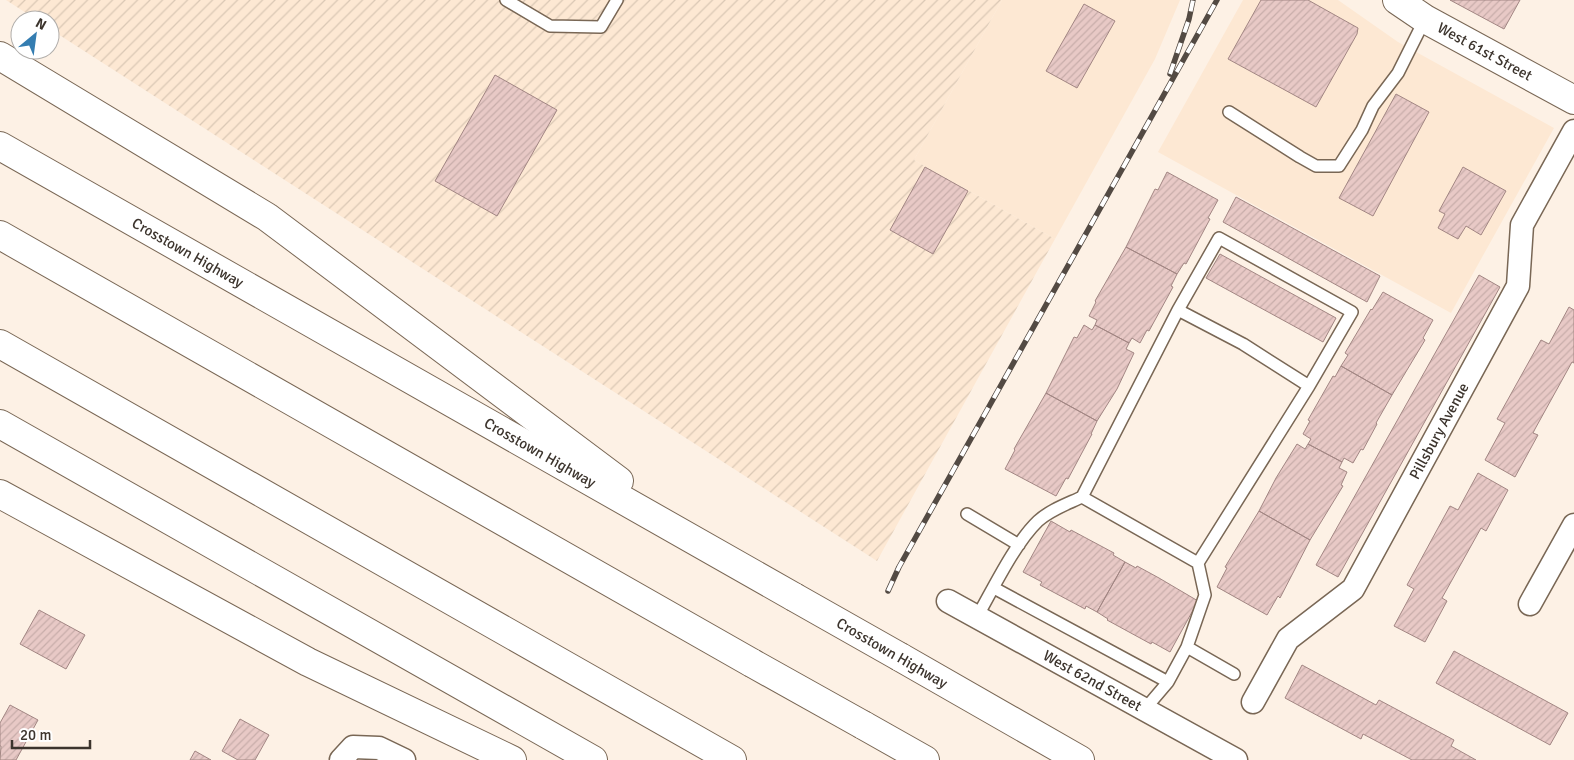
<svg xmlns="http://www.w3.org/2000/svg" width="1574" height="760" font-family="Signika,sans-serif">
<defs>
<pattern id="industrial-furrows" width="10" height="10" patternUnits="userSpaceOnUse" patternTransform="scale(1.25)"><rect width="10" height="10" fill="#fde8d3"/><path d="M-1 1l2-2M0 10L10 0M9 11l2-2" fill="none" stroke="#dac8b5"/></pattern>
<pattern id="building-hatch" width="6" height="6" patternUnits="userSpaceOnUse" patternTransform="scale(1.25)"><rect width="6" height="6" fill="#e8c9c6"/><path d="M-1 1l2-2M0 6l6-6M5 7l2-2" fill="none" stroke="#c8adaa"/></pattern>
</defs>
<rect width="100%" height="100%" fill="#fdf1e5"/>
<path fill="#fde8d3" d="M1002,0H1180L1155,59L1055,239L914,160Z
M1243,0H1338L1398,42L1554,128L1451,313L1158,152Z"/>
<path fill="url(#industrial-furrows)" d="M6,0H1002L914,160L1055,239L877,561L50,29V20H37Z"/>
<path fill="url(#building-hatch)" stroke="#a28683" d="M1261,0H1308L1358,28L1357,34L1316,107L1228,59Z
M1450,0H1520L1504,29Z
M1084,4L1115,21L1077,88L1046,71Z
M495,75L557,110L497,216L435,181Z
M1396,94L1429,112L1373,216L1339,198Z
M925,167L968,191L933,254L890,230Z
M1463,167L1506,191L1481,235L1466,226L1458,239L1438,228L1445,214L1439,211Z
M1167,172L1218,200L1208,218L1210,219L1186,264L1184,263L1177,274L1126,247L1155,189L1158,190Z
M1236,197L1380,276L1367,302L1223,222Z
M1126,247L1177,274L1171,286L1173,287L1149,331L1147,330L1140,343L1132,338L1129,343L1095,325L1097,320L1089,316L1096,302L1095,301Z
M1220,254L1336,318L1323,342L1206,278Z
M1479,275L1500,287L1338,577L1316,565Z
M1383,292L1433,320L1423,338L1425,340L1392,395L1341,366L1348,355L1345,353L1371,309L1372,310Z
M1569,307L1574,310V363L1572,362L1535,429L1533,433L1538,435L1515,477L1485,460L1505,423L1497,419L1541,340L1549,344Z
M1084,325L1092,330L1095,325L1129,343L1126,349L1134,353L1117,389L1097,421L1046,393L1074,337L1077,338Z
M1341,366L1392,395L1376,423L1377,424L1363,450L1361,449L1353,463L1344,458L1342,462L1308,444L1311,439L1303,434L1310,421L1308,420L1333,376L1335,377Z
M1046,393L1097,421L1091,434H1092L1068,479L1066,478L1056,496L1005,469L1015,450L1014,449Z
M1297,444L1305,449L1308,444L1342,462L1339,468L1347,472L1341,485L1343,486L1310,540L1259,511L1276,478Z
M1478,473L1508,490L1486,531L1481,528L1442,598L1447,601L1425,642L1394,626L1414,589L1407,585L1450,506L1458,510Z
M1259,511L1310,540L1280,598L1278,596L1267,615L1217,587L1227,568L1225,567Z
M1051,521L1070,532L1071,530L1114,553L1113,555L1125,562L1097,612L1086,606L1085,609L1040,585L1042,582L1023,572Z
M1125,562L1136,568L1137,566L1159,578L1198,601L1170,652L1152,642L1151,644L1107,620L1108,619L1097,612Z
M39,610L85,635L66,669L20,644Z
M1454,651L1568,713L1550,745L1436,683Z
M1302,665L1376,705L1379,700L1454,740L1451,746L1476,760H1412L1363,734L1361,739L1285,698Z
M10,705L38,720L16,760H0L1,746H0V723Z
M240,719L269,735L255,760H238L222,751Z
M195,751L211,760H190Z"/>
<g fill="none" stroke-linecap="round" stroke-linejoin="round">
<g stroke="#796755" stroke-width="14">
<path id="lane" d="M506,0L550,26L601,27L617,0
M1229,112L1300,157L1316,166H1339L1362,130L1373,106L1398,73L1425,19
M1178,310L1219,238L1352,312L1309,386
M967,514L1019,545
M994,588L1168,682
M977,617C993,589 1015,543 1038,521C1050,510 1067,504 1082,497
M1187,647L1234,674
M1145,709L1168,682L1187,647L1205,595L1198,563L1309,386L1243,344L1178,310L1082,497L1198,563"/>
</g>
<g stroke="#796755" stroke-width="25">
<g id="street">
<path id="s1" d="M948,601L1236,760"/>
<path d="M1530,604L1574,525"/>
<path id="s2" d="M1253,702L1288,639L1353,589L1518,286L1522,225L1574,131"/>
<path d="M341,760L353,747L379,748L404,760"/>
</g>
</g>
<g stroke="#796755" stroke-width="30">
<g id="secondary">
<path id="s3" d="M1397,0L1425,19L1574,100"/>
</g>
</g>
<g stroke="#796755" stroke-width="30">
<g id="highway">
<path d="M0,56L267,217L619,481"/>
<path id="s4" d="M0,146L794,597"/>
<path d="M0,235L752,663"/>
<path d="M0,344L732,760"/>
<path d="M0,424L593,760"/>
<path d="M0,494L308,662L512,760"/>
<path d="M900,657L1080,760"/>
<path d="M863,725L925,760"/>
</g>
</g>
<use href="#lane" stroke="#fff" stroke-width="11"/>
<use href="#street" stroke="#fff" stroke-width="22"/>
<use href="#secondary" stroke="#fff" stroke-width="28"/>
<use href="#highway" stroke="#fff" stroke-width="28"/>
<g stroke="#534a43" stroke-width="5.5">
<path id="rail" d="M1170,74L1189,19L1193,0
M888,591L899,567L1217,0"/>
</g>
<use href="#rail" stroke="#fff" stroke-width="4" stroke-dasharray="11" stroke-linecap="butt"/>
<g stroke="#796755" stroke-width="30" stroke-linecap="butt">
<path id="highway-bridge" d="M794,597L900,657
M752,663L863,725"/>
</g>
<use href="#highway-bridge" stroke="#fff" stroke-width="28"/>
</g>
<g text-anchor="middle" stroke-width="5" stroke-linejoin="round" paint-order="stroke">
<g font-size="15" fill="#3c342d" stroke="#fff">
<text dy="5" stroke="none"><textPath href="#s3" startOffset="102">West 61st Street</textPath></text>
<text dy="5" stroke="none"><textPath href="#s4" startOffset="216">Crosstown Highway</textPath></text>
<text dy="5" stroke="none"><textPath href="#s2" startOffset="334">Pillsbury Avenue</textPath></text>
<text dy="5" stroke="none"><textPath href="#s4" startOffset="621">Crosstown Highway</textPath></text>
<text transform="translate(892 653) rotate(30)" y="5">Crosstown Highway</text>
<text dy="5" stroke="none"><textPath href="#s1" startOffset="165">West 62nd Street</textPath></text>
</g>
</g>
<g transform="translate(35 35) rotate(29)"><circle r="24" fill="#ffffff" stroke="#b1aeab"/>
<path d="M0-4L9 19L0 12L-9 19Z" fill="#347db1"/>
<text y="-8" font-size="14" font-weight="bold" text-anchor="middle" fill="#3c342d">N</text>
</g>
<path d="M12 740v8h78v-8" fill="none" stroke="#3c342d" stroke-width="2.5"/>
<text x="20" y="740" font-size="15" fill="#3c342d" stroke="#ffffff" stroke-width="4" paint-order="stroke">20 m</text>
</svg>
